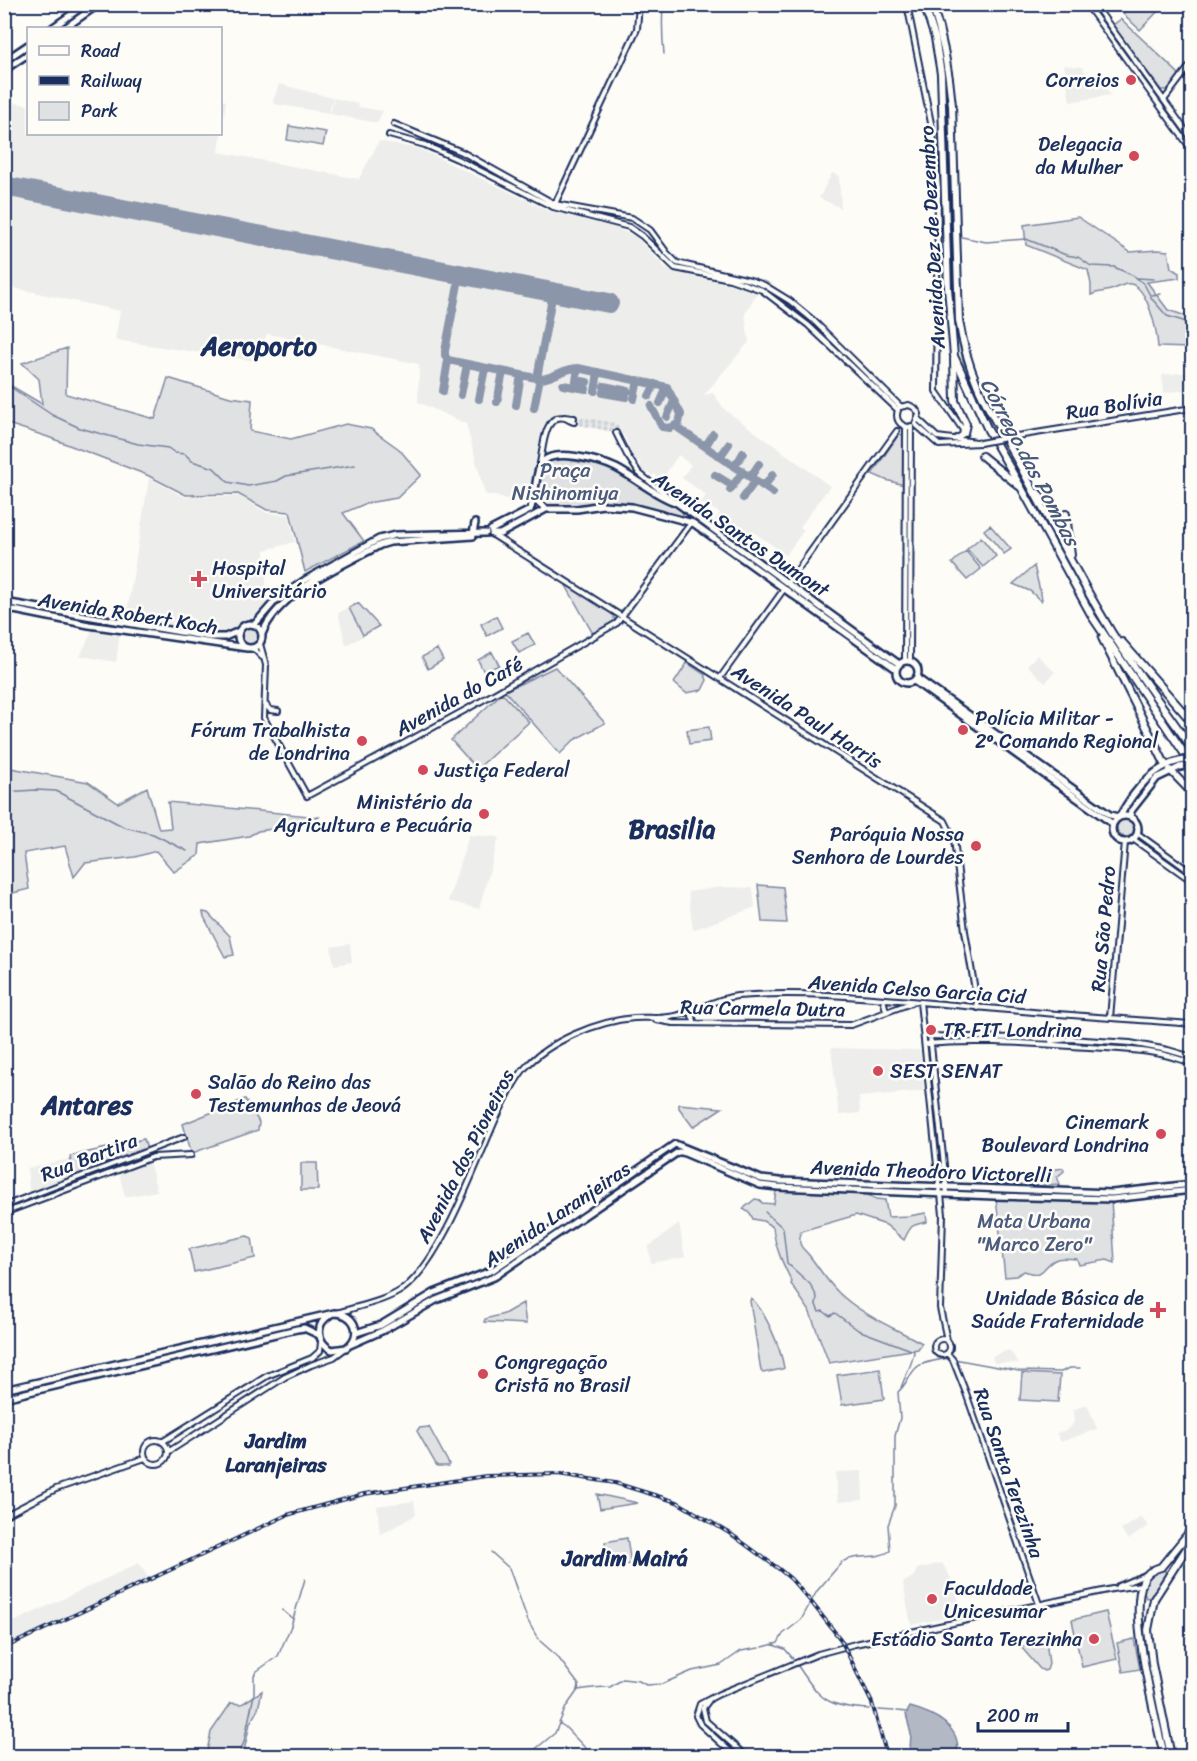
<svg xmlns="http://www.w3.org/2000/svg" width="1197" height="1761" font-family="Sriracha,sans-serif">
<rect width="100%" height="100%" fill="#fdfcf7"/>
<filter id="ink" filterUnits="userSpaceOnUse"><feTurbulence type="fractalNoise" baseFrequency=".0167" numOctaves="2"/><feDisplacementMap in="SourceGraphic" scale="12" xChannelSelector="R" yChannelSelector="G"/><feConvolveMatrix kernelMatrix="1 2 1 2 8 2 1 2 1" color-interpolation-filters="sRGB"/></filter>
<g filter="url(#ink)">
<path fill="#edeeec" d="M1064,65L1082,67L1090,79H1100L1111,95L1070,102Z
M279,84L333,98L329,113L274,104L273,101Z
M334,98L358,104L359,107L383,111L377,123L330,114Z
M221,100L226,101L219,152L359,179L379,141L420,149L549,211L614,227L636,237L666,268L758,291L745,314L749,342L704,395L713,393L725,410L830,486L800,527L804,530L786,555L752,531L741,545L738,540L737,542L712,524L720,513L701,503L706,495L682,478L691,465L678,455L665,475L662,474L657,477L655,474L652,476L649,473L645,475L638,466L641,464L639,461L636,463L633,458L625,437L622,434L573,424L574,418L552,416L546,424L529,504L485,494L466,424L418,402L419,364L267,334L255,361L115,340L120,311L5,286L4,101L28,105V134H220Z
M832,173L839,176L841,208L819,198Z
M1189,372L1192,389L1164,393L1162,375Z
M149,478L185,497L239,496L267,513L289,515L295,542L265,550L267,609L258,618L246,622L238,629L224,635L218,636L126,618Z
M348,608L364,636L346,645L338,613Z
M93,629L120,633L116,662L80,656Z
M1037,655L1055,672L1045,683L1027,665Z
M469,835L499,837L479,909L448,901Z
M722,887L753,888L755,907L693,930L688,892Z
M350,944L352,962L334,965L331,947Z
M831,1048L920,1050L924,1091L859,1097L860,1113L839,1115Z
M70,1159L73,1176L29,1191L28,1168Z
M149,1161L157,1191L125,1197L119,1173Z
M679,1224L685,1257L651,1263L648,1247Z
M1009,1350L1019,1363H994L992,1356Z
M1087,1404L1097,1429L1061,1442L1056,1433L1069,1429L1074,1422L1073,1410Z
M862,1471L863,1500L838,1502L835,1472Z
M414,1501L416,1515L380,1535L377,1506Z
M1141,1517L1148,1526L1128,1540L1121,1530Z
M139,1563L151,1582L5,1649V1626Z
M942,1563L949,1574L964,1614L911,1625L903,1583L914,1576L917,1569Z"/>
<path fill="#e0e1e3" stroke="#7e88a0" stroke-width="1.5" d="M1161,4V8L1140,30L1123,14L1130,5Z
M1121,19L1178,73L1179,77L1167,90H1161L1114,28L1113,25Z
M289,126L326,132L323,146L287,140Z
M1078,217L1130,252L1158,250L1168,251L1171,268L1179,273V278L1147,282L1168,310L1192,318V348L1158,347C1157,331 1148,288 1131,284C1125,282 1120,287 1114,289C1106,292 1098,291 1091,295V284L1088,270L1026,245L1024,225Z
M67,348L66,394L155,419L168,378L230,397L252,400L250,431L291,439L346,424L371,429L399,449L421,475L397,498L367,503L343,513L364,541L305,572L290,512L267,510L238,494L186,495L147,475L48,437L5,423V384H8L42,404L39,379L22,363Z
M899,434L903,435L904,485L886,480L872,474Z
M558,458L612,468L655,497L682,509L683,516L679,517C656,511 635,503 610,503C588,502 564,510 543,504C536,498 537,471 545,463C548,460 553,458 558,458Z
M990,525L1011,549L1004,554L984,530Z
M981,537L996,556L983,567L967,549Z
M966,551L981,569L967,580L952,563Z
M1034,566L1042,599L1041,601L1030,591L1013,584Z
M564,582L613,614L615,621L598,633L592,632Z
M358,603L379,626L363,635L349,608Z
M496,616L502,628L487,636L481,624Z
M240 636a10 10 0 1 1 20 0a10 10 0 1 1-20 0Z
M528,633L535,645L519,653L512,641Z
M437,649L443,660L428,669L422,657Z
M492,652L499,665L484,672L478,660Z
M687,663L705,675L707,680L702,690L686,693L674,683Z
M555,667L605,723L574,740L560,754L505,691Z
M502,693L529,722L477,769L451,740Z
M709,727L711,741L689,744L687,730Z
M5,767L88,782L118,803L147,787L159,829L171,828L168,802L319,817L310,824L258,831L249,836L200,844L199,855L174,872L156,851L135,857L85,863L74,877L65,846L24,853L29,889L5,895Z
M1117 828a9 9 0 1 1 18 0a9 9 0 1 1-18 0Z
M758,885L783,887L787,923L762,922Z
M203,912L208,913L230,936L234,955L225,957L204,917Z
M245,1099L259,1122L258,1130L195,1152L191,1151L183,1124Z
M679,1104L722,1108L693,1127L679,1108Z
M144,1139L147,1149L115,1162L112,1150L113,1146Z
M107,1148L110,1163L74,1176L70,1156Z
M301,1163H317L318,1190H301Z
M1063,1168L1064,1171L1057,1177L1060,1184L1031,1186L1025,1178C1035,1186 1047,1182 1052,1170Z
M776,1191L866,1194L876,1199L885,1200L888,1217L909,1216L926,1213L927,1222C911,1225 911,1225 904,1240L886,1225L856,1215L801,1231C797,1249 803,1246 812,1259C820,1270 828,1282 838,1292C860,1314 894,1328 922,1343L918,1349L829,1363L809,1310L791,1284L792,1282C783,1264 775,1248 773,1227L763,1221L753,1219L750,1213L743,1209L755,1199L760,1200L762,1203L774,1204Z
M996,1198L1111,1200L1115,1263L1107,1260L1079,1265L1077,1259C1070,1259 1064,1257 1057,1259C1040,1266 1047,1279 1024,1271L1016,1276L1005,1277Z
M247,1236L252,1238L255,1258L194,1272L189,1249Z
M751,1298C765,1310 781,1349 784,1368L782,1369L763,1373L761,1371L750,1301Z
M523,1303L526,1324L484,1322L485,1319L504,1314Z
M880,1369L884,1399L842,1405L837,1375Z
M1022,1373L1060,1375L1058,1402L1020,1400Z
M429,1427L449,1464L448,1466H437L417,1431L419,1428Z
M597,1494L638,1503L600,1509Z
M627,1538L631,1564L608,1567L605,1542Z
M1161,1570L1165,1571L1167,1576L1152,1597L1146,1598L1143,1590C1145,1579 1150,1574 1161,1570Z
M1106,1612L1117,1659L1082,1667L1072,1620Z
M1134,1639L1140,1669L1123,1672L1117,1643Z
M1046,1640L1049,1664L1047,1670L1044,1671L1040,1669L1021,1647Z
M262,1691L258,1709L250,1723L243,1756H206L211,1732L231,1703L242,1704Z"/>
<path fill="#b3b8c5" stroke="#76819c" stroke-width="1.5" d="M910,1707C933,1713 965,1728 956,1756H923L910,1750L911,1734L906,1714Z"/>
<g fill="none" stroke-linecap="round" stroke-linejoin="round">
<path stroke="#76819c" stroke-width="1.5" d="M663,4C662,21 662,36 664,54
M928,4L939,44L946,84L955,326L965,369L974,393
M962,237L986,242L1026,239L1066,255L1078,257L1091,266L1114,267L1134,276L1144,284L1152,299L1167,316L1183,321L1192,332
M1137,278L1154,279
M1151,295L1161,294
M4,387L12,388L52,415L80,428L138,444L168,448L175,453L185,454L192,461L214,468L228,482L248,486L277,481L286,476L355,465
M980,406L1083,593L1116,647
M1127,664L1192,756
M4,792L36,790L56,791L124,827L153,834L187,851
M765,1212L783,1228L787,1263L810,1284L817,1297L816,1305L819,1312L823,1311L830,1316L835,1313L858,1330L914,1351C913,1364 905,1375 901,1388
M954,1359L1019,1371L1061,1372L1070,1368H1080
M491,1552L509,1568L528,1621L538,1639
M844,1561C858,1554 877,1560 890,1551L888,1525L895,1506V1436L900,1418L898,1392C906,1385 909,1375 916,1368C924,1361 940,1360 950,1358
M282,1610L293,1619
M540,1641L557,1656L579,1685L578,1690
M773,1645L785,1649L795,1661
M763,1647L778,1643L783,1634L801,1620L817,1591L842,1562
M798,1666C820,1699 826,1707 869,1709
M879,1710L894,1711
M897,1711L907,1712
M559,1723L565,1727
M566,1728L593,1756
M238,1756L244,1742L254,1695V1675L257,1671L278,1656L291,1626L305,1579
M527,1756L555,1733L566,1707L578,1690C590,1688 599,1687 610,1687L623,1679L639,1681L646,1685L662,1684L692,1671L721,1665L741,1651L759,1648"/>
<path stroke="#8c96aa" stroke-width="8" d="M448,360L541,379C554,378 564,368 578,368L667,387L681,414L678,428L773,493
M537,378L553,292
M576,380L587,382
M563,385L586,389
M604,386L628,391
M575,387L578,368
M443,391L448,360L445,356V351L460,274
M595,391L598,372
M603,393L626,397
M461,395L467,364
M649,396L655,384
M479,399L485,368
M634,399L638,380
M497,402L503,372
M660,403L667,387
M516,405L521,375
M651,406L662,427L670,428L679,423
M534,408L540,378
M667,417L674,401
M703,444H707L713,434
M718,455L722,454L729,444
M733,465L739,460L743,453
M715,475L733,486
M748,475L753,473L759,464
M761,484H766L773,474
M730,490L741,474V470
M743,498L754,483L753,478"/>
<path stroke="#8c96aa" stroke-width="20" d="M4,186L609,303"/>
<path stroke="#d0d3d8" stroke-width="4" stroke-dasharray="4 2" stroke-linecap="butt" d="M574,418L615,425L618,430
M574,422L614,430L616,433"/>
<g stroke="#1b2f5e" stroke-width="8">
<path id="secondary" d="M907,4L933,133L938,188L936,391L963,430L962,435L955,439
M1086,4L1192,150
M1094,4L1192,139
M1164,100L1192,63
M394,124L462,152L555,204L632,218L650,230L667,253L677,263L750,280L764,285L790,301L813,320L901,407
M389,135L425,145L457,159L553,207L629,227L642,236L675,268L730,279L762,290L808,325L898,410
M555,204L637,29L639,4
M900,407L909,405L915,408L919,414L915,424
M898,410C895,419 899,425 908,427
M564,417L574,418
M918,419L937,437L977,442
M915,424L939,445L980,443
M616,433L627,455L639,473L674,501
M1017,436L1192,408
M540,463C543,450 544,412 565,418C568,419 570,421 574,422
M493,535L945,821L954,839L965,931L978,1008
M788,583L897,431
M260,644L266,665L264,718L307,796L469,708L617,623L691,523
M250,648L255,650L262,657
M905,661L906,427
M910,661L911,426
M720,678L784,589
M266,705L270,710L278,711
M1137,833L1192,873
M1133,839L1192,881
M883,999L886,1011
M920,1002L940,1194
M1110,1018L1125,842
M656,1020L673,1023L851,1025L911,1003
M695,1023L692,1016L695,1010
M927,1036L1063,1039
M930,1036L947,1193
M1051,1041L1070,1039L1130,1043L1168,1050L1192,1057
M925,1044C979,1039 1035,1044 1089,1047C1123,1049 1161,1050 1192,1064
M941,1194L943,1215L940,1308L947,1340
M4,1206L184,1137
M4,1213L153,1157L191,1155
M337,1313C358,1306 384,1302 403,1289C441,1261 475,1166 495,1121C504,1103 512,1083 525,1068C549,1041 598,1021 634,1018C646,1017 658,1019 669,1017C692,1015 712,999 737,996C809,990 883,999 955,1005C1034,1013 1113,1018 1192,1024
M934 1347a8 8 0 1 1 16 0a8 8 0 1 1-16 0Z
M947,1353L953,1360L966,1393L1039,1604
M144 1452a12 12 0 1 1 24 0a12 12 0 1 1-24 0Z
M162,1442L267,1376L312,1358L320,1351L321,1342
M168,1452L285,1377L311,1365L334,1357L346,1348
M4,1516L56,1489L145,1458
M1118,1586L1145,1575
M709,1700L703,1708L706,1721L746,1756
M735,1756L700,1724L696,1716L700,1704L719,1694L818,1654L855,1644L1112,1589L1141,1585"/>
</g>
<g stroke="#1b2f5e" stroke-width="10">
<path id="primary" d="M52,28L86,4
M65,28L99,4
M4,61L28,45
M4,70L28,54
M536,494L538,502L546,509
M491,530L530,510C536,497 535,474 541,464C552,446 601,461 616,468C637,479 654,495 677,503L899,664
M473,533L475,523
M492,534H500L546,509H577L603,505L632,507L693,523L896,669
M4,602L210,637H225L239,631
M4,608L89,625L247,648
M238 636a12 12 0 1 1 24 0a12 12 0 1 1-24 0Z
M255,624L275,601L305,580L379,539L395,535L486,533
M262,634C279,591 342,566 380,545L390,542L473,536
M896 672a11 11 0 1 1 22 0a11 11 0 1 1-22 0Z
M917,678L1110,815L1118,817
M914,681L1113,824
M1120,816C1133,792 1151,768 1179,761
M1112 829a13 13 0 1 1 26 0a13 13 0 1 1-26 0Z
M1130,817L1131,811L1157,778L1180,767
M356,1333L381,1325L434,1293L493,1270L675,1144L761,1179L780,1181L1112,1193L1192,1184
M350,1345L384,1330L436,1300L494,1277L678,1152H682L760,1185L778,1187L994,1196L1112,1199L1192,1190
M4,1390L334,1313C355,1313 364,1335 346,1348L332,1350C316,1342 315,1324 330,1315
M4,1398L297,1329L304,1328L319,1335"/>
</g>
<g stroke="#1b2f5e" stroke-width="10">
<path id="highway" d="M924,4L935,38L941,74L948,288L954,356L988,430L1022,489L1093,618L1192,765
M932,4C943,38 949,70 952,105L959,320C969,385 995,418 1024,473C1053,527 1080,581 1112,633C1137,672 1165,710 1192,748
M954,359L955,401L966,424L964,433
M982,456L1019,486
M1038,493L1043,501H1052
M1066,514L1071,555
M1102,638L1165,764
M1122,642L1192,722
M1170,770L1192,793
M1164,1756C1156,1718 1128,1615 1143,1581C1146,1573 1153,1569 1161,1567L1192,1529
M1171,1756L1152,1664L1148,1630L1154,1599L1192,1540"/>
</g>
<use href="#secondary" stroke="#fdfcf7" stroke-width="4"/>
<use href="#primary" stroke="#fdfcf7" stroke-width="5"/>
<use href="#highway" stroke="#fdfcf7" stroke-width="6"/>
<g stroke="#1b2f5e" stroke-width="4">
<path id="rail" d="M4,1648L287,1515L364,1494L486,1476L558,1474L615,1483L677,1502L731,1534L779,1569L791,1579L812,1603L841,1640L872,1703L887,1756"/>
</g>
<use href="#rail" stroke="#fdfcf7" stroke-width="1.5" stroke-dasharray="4.5" stroke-linecap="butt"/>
<g stroke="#1b2f5e" stroke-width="8" stroke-linecap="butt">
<path id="secondary-bridge" d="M980,443L1017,436"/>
</g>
<g stroke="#1b2f5e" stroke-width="10" stroke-linecap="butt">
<path id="primary-bridge" d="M1179,761L1192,759
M1180,767L1192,765"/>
</g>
<use href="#secondary-bridge" stroke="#fdfcf7" stroke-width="4"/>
<use href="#primary-bridge" stroke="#fdfcf7" stroke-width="5"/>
</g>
</g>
<g fill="#d1495b" stroke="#fdfcf7" stroke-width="2">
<circle cx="1131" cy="80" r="6"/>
<circle cx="1134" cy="156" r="6"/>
<path d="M196 570h6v6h6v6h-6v6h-6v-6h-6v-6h6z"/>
<circle cx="963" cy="730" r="6"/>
<circle cx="362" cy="741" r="6"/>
<circle cx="423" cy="770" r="6"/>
<circle cx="484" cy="814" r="6"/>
<circle cx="976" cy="846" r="6"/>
<circle cx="931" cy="1030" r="6"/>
<circle cx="878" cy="1071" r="6"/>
<circle cx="196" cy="1094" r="6"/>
<circle cx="1161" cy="1134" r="6"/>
<path d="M1155 1301h6v6h6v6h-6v6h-6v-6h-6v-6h6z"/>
<circle cx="483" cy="1374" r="6"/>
<circle cx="932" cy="1599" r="6"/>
<circle cx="1094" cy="1639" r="6"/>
</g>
<g text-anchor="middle" stroke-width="5" stroke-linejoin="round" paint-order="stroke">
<g font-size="20" fill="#1b2f5e" stroke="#fdfcf7" text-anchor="end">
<text x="1119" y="87">Correios</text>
<text x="1122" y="151">Delegacia<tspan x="1122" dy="23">da Mulher</tspan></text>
<text x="212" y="575" text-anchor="start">Hospital<tspan x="212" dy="23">Universitário</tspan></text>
<text x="975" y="725" text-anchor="start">Polícia Militar -<tspan x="975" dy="23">2º Comando Regional</tspan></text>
<text x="350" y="737">Fórum Trabalhista<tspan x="350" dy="23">de Londrina</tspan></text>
<text x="435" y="777" text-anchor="start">Justiça Federal</text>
<text x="472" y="809">Ministério da<tspan x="472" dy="23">Agricultura e Pecuária</tspan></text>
<text x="964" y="841">Paróquia Nossa<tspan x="964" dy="23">Senhora de Lourdes</tspan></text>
<text x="943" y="1037" text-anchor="start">TR FIT Londrina</text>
<text x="890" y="1078" text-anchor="start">SEST SENAT</text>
<text x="208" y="1089" text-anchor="start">Salão do Reino das<tspan x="208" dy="23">Testemunhas de Jeová</tspan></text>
<text x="1149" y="1129">Cinemark<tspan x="1149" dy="23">Boulevard Londrina</tspan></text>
<text x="1144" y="1305">Unidade Básica de<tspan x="1144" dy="23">Saúde Fraternidade</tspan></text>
<text x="495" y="1369" text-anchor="start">Congregação<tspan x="495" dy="23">Cristã no Brasil</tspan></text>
<text x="944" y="1595" text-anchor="start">Faculdade<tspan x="944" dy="23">Unicesumar</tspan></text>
<text x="1082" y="1646">Estádio Santa Terezinha</text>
</g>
<g font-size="20" fill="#1b2f5e" stroke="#fdfcf7">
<text transform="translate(932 237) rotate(-93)" y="7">Avenida Dez de Dezembro</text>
<text transform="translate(1114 405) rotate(-9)" y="7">Rua Bolívia</text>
<text transform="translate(741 534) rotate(34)" y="7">Avenida Santos Dumont</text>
<text transform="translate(128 613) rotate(9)" y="7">Avenida Robert Koch</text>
<text transform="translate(459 696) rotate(-29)" y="7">Avenida do Café</text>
<text transform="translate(807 716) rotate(33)" y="7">Avenida Paul Harris</text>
<text transform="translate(1103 929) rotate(-85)" y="7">Rua São Pedro</text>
<text transform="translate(917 989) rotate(4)" y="7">Avenida Celso Garcia Cid</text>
<text transform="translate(763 1008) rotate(1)" y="7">Rua Carmela Dutra</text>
<text transform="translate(465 1156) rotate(-63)" y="7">Avenida dos Pioneiros</text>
<text transform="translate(89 1157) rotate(-21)" y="7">Rua Bartira</text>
<text transform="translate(931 1171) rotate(2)" y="7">Avenida Theodoro Victorelli</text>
<text transform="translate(557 1214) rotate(-34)" y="7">Avenida Laranjeiras</text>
<text transform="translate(1009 1473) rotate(71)" y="7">Rua Santa Terezinha</text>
</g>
<g font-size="20" fill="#4c5c7f" stroke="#fdfcf7">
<text x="565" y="477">Praça<tspan x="565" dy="23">Nishinomiya</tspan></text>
<text x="1034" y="1228">Mata Urbana<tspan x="1034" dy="23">"Marco Zero"</tspan></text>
</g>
<g font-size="21" font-style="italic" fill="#49587d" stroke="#fdfcf7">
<text transform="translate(1030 462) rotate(62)" y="7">Córrego das Pombas</text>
</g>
<g font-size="21" font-weight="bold" fill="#1b2f5e" stroke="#fdfcf7">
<text x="276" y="1448">Jardim<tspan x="276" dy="24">Laranjeiras</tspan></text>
</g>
<g font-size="22" font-weight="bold" fill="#1b2f5e" stroke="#fdfcf7">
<text x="625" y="1566">Jardim Mairá</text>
</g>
<g font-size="26" font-weight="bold" fill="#1b2f5e" stroke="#fdfcf7">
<text x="259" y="355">Aeroporto</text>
<text x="672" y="838">Brasilia</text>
<text x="87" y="1114">Antares</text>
</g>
</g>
<rect width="1197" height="1761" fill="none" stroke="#fdfcf7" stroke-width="24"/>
<rect x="12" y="12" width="1173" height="1737" fill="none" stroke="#1b2f5e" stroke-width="2" filter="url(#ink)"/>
<rect x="27" y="27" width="195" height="108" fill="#fdfcf7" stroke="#a3aaba" stroke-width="1.5"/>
<rect x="39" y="46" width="30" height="9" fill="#fdfcf7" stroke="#a3aaba" stroke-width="1.5"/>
<text x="81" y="57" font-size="18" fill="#1b2f5e">Road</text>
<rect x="39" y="76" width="30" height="9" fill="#1b2f5e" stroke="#a3aaba" stroke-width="1.5"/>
<text x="81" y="87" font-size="18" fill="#1b2f5e">Railway</text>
<rect x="39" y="102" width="30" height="18" fill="#e0e1e3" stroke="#a3aaba" stroke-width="1.5"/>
<text x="81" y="117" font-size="18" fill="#1b2f5e">Park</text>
<path d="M978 1722v9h90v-9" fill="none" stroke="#1b2f5e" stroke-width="3"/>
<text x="987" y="1722" font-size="18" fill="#1b2f5e" stroke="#fdfcf7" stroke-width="4.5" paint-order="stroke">200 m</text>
</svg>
